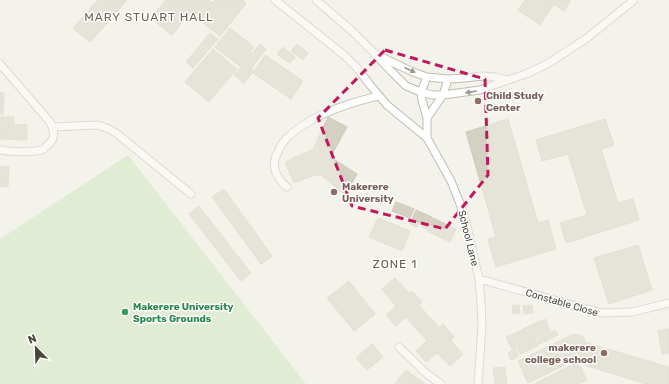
<svg xmlns="http://www.w3.org/2000/svg" width="669" height="384" font-family="Rubik,sans-serif">
<rect width="100%" height="100%" fill="#f4f3eb"/>
<path fill="#c9e4b9" d="M128,155L306,384H0V239Z"/>
<path fill="#d5d1c2" stroke="#cfc9b6" d="M98,0H127L90,42L73,28Z
M98,0H127L90,42L73,28Z
M166,0H209L213,3L215,0H242L246,3L220,36L190,12L172,35L151,18Z
M166,0H209L213,3L215,0H242L246,3L220,36L190,12L172,35L151,18Z
M525,0H571L564,11L554,4L540,25L518,10Z
M230,28L254,47L250,52L252,54L260,44L266,49L251,69L254,71L244,83L234,75L241,67L215,47Z
M210,33L218,39L193,68L186,62Z
M297,44L308,53L303,60L291,51Z
M283,47L295,57L290,63L277,54Z
M213,49L237,69L209,102L185,82Z
M265,55L303,81L291,99L253,73Z
M0,93H4L3,114H0Z
M1,117H14L13,124L27,125V140L0,139Z
M328,117L347,127L331,156L332,158L357,174L345,195L321,175H315L294,183L285,162L313,149Z
M508,119L538,223L548,220L556,249L496,267L488,239L496,237L466,132Z
M605,119L614,145L601,149L618,203L633,199L639,220L566,243L560,223L587,215L568,154L542,161L536,140Z
M0,166L9,167L8,187L0,186Z
M224,189L272,256L261,264L212,197Z
M396,202L414,209L410,218L392,211Z
M199,206L251,273L241,281L189,214Z
M416,210L432,217L426,229L422,227L423,224L419,222L417,227L410,224Z
M378,218L410,231L402,251L369,237Z
M433,218L456,229L450,242L427,231Z
M638,245L652,290L609,304L594,258Z
M395,278L409,293L412,291L422,302L419,305L439,328L443,324L454,337L451,341L463,354L450,366L437,353L426,362L416,351L427,341L406,317L396,326L386,315L396,306L382,289Z
M349,281L375,314L354,331L327,298Z
M519,305L520,313L513,314L512,306Z
M532,305L533,313L524,314L523,306Z
M545,319L550,331L512,349L506,337Z
M669,329V353L662,354L658,331Z
M555,330L558,335L539,344L537,339Z
M574,334L583,336L586,343L581,357L528,383L518,361Z
M535,339L538,346L520,354L517,348Z
M587,343L669,367V384H646L581,364Z
M372,344L383,357L367,370L356,358Z
M515,349L519,356L511,360L508,353Z
M578,362L587,380L578,384H536V383Z
M505,367L507,384H495L493,368Z
M406,370L425,384L395,383Z"/>
<g fill="none" stroke-linecap="round" stroke-linejoin="round">
<g stroke="#bfbcaf" stroke-width="9">
<path id="service" d="M275,0L344,55L357,68L370,85L387,105L427,138
M316,0L352,31L374,53L391,71L406,86L421,92L432,95H443L480,90L508,80L526,74L549,63L587,38L634,0
M379,56L413,72L427,77L448,79L465,78L482,76L495,77L507,80
M0,64L50,122C54,130 56,137 49,144C48,145 44,148 44,149C35,153 10,152 0,150
M427,77L421,92L422,100L427,118V138L451,181L459,201L465,218L479,279L481,302L482,326L478,384
M427,118L443,95L448,79
M53,127L98,125L109,129L116,133L191,194
M287,187C276,178 270,165 278,152C280,147 283,142 286,139C308,116 349,103 378,96
M479,279L602,313L632,312L669,303
M399,347L428,375L441,384"/>
</g>
<use href="#service" stroke="#fff" stroke-width="7"/>
</g>
<defs><path id="oneway-solid" d="M-6-.8H1V-3.2L6.5 0L1 3.2V.8H-6Z"/></defs>
<g fill="#9a9993">
<use href="#oneway-solid" transform="translate(410 70) rotate(24)"/>
<use href="#oneway-solid" transform="translate(471 92) rotate(171)"/>
</g>
<path d="M0 0H669V384H0ZM385,50L485,79L488,175L445,229L352,206L318,118Z" fill="#f4f3eb" fill-opacity=".55" fill-rule="evenodd"/>
<path fill="none" stroke="#c2185b" stroke-width="3" stroke-dasharray="8 5" stroke-linejoin="round" d="M385,50L485,79L488,175L445,229L352,206L318,118Z"/>
<g fill="#8d6e63" stroke="#fff" stroke-width="1.5">
<circle cx="478" cy="101" r="4"/>
<circle cx="334" cy="192" r="4"/>
<circle cx="604" cy="353" r="4"/>
</g>
<circle fill="#2e9e5b" stroke="#fff" stroke-width="1.5" cx="125" cy="312" r="4"/>
<g text-anchor="middle" stroke-width="3" stroke-linejoin="round" paint-order="stroke">
<g font-size="10" font-weight="bold" fill="#785e54" stroke="#fff" text-anchor="start">
<text x="486" y="99">Child Study<tspan x="486" dy="12">Center</tspan></text>
<text x="342" y="190">Makerere<tspan x="342" dy="12">University</tspan></text>
<text x="596" y="351" text-anchor="end">makerere<tspan x="596" dy="12">college school</tspan></text>
</g>
<g font-size="10" fill="#48453a" stroke="#fff">
<text transform="translate(469 238) rotate(76)" y="4">School Lane</text>
<text transform="translate(562 302) rotate(16)" y="4">Constable Close</text>
</g>
<g font-size="10" font-weight="bold" fill="#27864d" stroke="#fff" text-anchor="start">
<text x="133" y="310">Makerere University<tspan x="133" dy="12">Sports Grounds</tspan></text>
</g>
<g font-size="12" letter-spacing="1" fill="#696452" stroke="#fff">
<text x="149" y="21">MARY STUART HALL</text>
<text x="395" y="268">ZONE 1</text>
</g>
</g>
<g transform="translate(36 348) rotate(337)" stroke="#ffffff" stroke-width="3" paint-order="stroke">
<path d="M0-3L7 15L0 10L-7 15Z" fill="#48453a"/>
<text y="-6" font-size="11" font-weight="bold" text-anchor="middle" fill="#48453a">N</text>
</g>
</svg>
